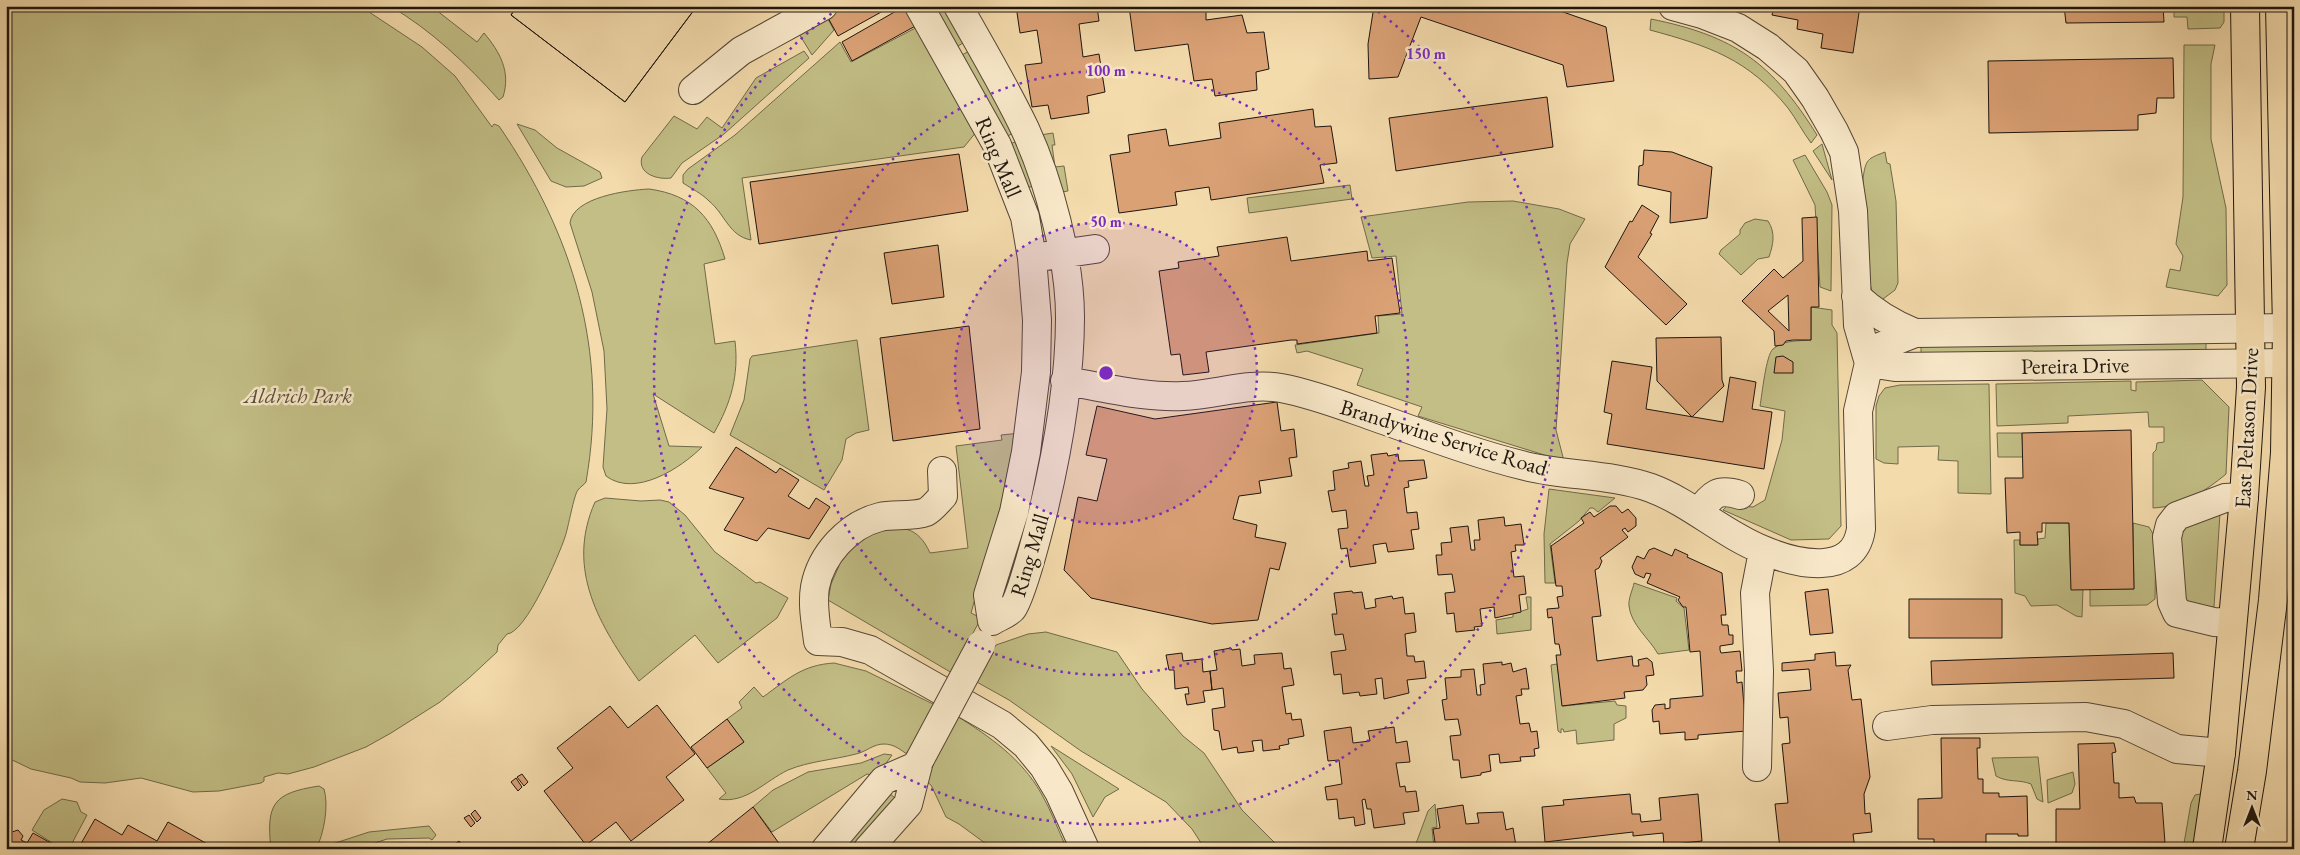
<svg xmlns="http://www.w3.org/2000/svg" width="2300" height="855" font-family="'EB Garamond',serif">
<rect width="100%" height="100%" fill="#f4dbac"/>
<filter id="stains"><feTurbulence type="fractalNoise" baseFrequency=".004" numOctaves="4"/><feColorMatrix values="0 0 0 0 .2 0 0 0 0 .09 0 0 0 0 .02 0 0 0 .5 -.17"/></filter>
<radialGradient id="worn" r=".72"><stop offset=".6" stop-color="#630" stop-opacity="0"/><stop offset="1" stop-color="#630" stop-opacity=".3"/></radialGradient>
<path fill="#c2be85" stroke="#706a4a" d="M6,6H360L422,47L455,76L492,127L494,124L499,126C573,234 609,351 586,482C583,486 581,486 578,490C574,494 568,529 565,537C559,555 526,633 507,634L498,645L497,652L469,678L440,702L391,733L366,747L314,767L288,774L278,773L264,777V781L261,783L219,791L193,792L141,778L105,783L80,782L71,778L31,769L6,757Z
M390,6H431L477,42L484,33C500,52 511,72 503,97L499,100C467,64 431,30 390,6Z
M923,6H947L969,39L952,50Z
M2174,6H2224V22L2220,28L2188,29L2187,17H2174Z
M825,14L834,30L812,55L796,29Z
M1651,19C1735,36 1772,63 1817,135L1811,143C1803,132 1796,119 1788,108C1748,59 1709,46 1650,30Z
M923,24L981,126L964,147L742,178L751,240C729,236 725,214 709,201C701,193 692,189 683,183V175L688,169L735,135L840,42L851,62Z
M2184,45H2215L2211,64V139L2226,208L2227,285L2218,296L2166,287L2170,269L2180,271L2183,256L2176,244L2183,197Z
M974,48L1018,131L1001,139L957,58Z
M804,51L809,58L724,134L682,163L671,178C658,180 637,174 642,157L674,116L697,129L707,117L722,128L756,78Z
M517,124L535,130L557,148L600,172L602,178L584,186L566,187L551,181Z
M1053,133L1055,145H1052L1055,167L1064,166L1068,191L1055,193L1040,135Z
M1021,139L1040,186L1019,188L1004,147Z
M1822,144L1832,180L1813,151Z
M1885,152L1887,163L1890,164L1896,201L1898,283L1895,290L1879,302L1872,291L1865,267L1863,178C1866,159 1867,159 1885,152Z
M1805,155L1827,192L1832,205L1831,291L1820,287L1815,205L1793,160Z
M1350,185L1352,199L1249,213L1247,198Z
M649,189C693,195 713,218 725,259L704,264L715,344L735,341C739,375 731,403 714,433L653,394L669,446L702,447C681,468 635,498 606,476L603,467L607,409L604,351L592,292L570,223C573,197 628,190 649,189Z
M1513,201L1559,209L1585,219L1570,244L1567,263L1556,430L1564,461L1418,416L1422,407L1357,385L1363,369L1307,351L1297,353L1295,345L1379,333L1378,316L1402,314L1396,256L1372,258L1361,217L1468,202Z
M1755,219L1768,221C1776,233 1773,245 1769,257L1758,259L1741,275L1719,254L1721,250L1740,234V230L1745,223Z
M1811,307L1832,310V325L1837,333L1841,526L1829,539L1791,540L1723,510L1728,505L1753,507L1765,500L1782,440L1785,411L1760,406C1762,395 1766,355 1773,349C1783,340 1798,341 1811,340Z
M857,340L869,430L856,433L846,439L842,460L824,490L730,435L744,400L750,359L752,356Z
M2206,342V351L1921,357V344Z
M2202,380L2229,407L2226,474C2206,491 2180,507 2153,508V453L2156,450L2157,443L2164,442V427H2149L2148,412L2068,416V423L1997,426L1996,384L2131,381V390L2136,391V382Z
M1989,384L1991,494L1958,493V461L1938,460L1939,446L1898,447V464L1884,463L1876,459V406L1879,396L1885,388L1900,385Z
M1021,433L971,613L981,618L952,673L828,600L831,584L839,566H836C841,559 846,549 853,544C859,539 868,536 875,533C900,524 918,526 930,553L968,548L956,446L1002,440L1001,435Z
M1997,433H2022L2023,457H1998Z
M1549,489L1615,498L1598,512L1593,508H1590L1579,521L1550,544L1555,583H1545L1544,534Z
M605,498L641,501L660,500L669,502L685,515L715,552L756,583L760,582L788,598L777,618L718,663L695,635L639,681C600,626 565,570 595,502Z
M2220,513L2214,607H2186L2177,526Z
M2046,523H2069L2071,589H2083L2082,617L2076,616L2057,605L2031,606L2025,596L2015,593L2014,540H2020V545H2037L2038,539L2045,538Z
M2133,523L2149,527L2156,539L2155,599L2147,605L2090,606V589H2134Z
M1634,583L1677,598L1676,601L1684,608L1689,650L1658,654C1649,638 1631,625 1629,606C1628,599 1633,589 1634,583Z
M1526,597H1531V630L1497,634L1496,620L1513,617V614L1528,609Z
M1046,632L1117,652L1142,689L1183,736L1204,753L1242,810L1281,849H1205L1192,829L1166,802L1081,751L1009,700L975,681L996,645L1028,634Z
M834,663L866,671L935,705L908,755C901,750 894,744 884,744C873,744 866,752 856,754C833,760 810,761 788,770C765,781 746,804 719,799L726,793L707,768L744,742L727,719L742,708L739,702L754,687L763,697C788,679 802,665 834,663Z
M1557,664L1563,706L1615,701L1617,705L1626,706V718L1614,724V740L1577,744L1576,730L1564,732L1563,729H1561V733L1558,731L1551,665Z
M957,716C990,737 1021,758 1041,793C1051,810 1058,830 1067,849H993L959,824L946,817L931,785L922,778Z
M1051,746L1119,789L1105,797L1093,817L1072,774Z
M884,754L892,755L877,776L867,774L772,832L753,807L773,790L808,772L861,763Z
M2038,757L2043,802L2037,799L2031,784C2019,779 2008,783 1996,776L1992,758Z
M2073,772L2075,784L2072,793L2048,803L2047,780Z
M319,786L324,789C329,805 324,834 316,849H271C266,804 273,793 319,786Z
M885,790L899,801L860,849H835Z
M2200,794L2202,798L2193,849H2183L2191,803L2195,795Z
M62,799L77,802L81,812L87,815L69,849H62L32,830L44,810Z
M1435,804L1437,827L1432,828L1434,848L1444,849H1414L1428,811Z
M429,826L436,835L432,840L429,838L387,839L357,849H325L323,847L369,832Z
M400,843L418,846L415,849H376Z"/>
<path fill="#daa175" stroke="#1e150e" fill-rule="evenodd" d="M517,6H697L625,102L511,15Z
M517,6H697L625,102L511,15Z
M845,6H892L838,36L827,16Z
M905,6H909L919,24L852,61L842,42Z
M1016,6H1097L1099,21L1079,24L1083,57L1099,54L1105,92L1087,96L1089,113L1051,119L1048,105L1032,107L1025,65L1042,63L1037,30L1020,33Z
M1129,6H1206V20L1242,15L1247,33L1264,32L1269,69L1256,72L1257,90L1215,96L1212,79L1194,81L1188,44L1135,51Z
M1374,6H1546L1606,27L1614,81L1567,87L1563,65L1421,17L1398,77L1369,79L1368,44Z
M1774,6H1860L1853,53L1821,48L1823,34L1797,29L1798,20L1772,15Z
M2064,6H2163L2164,22L2066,23Z
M2173,58L2174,98H2157L2156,113L2138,115V130L1989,133L1988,61Z
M1547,97L1553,147L1396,171L1389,118Z
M1313,109L1315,127L1331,126L1337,163L1320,165L1324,183L1211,200L1209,187L1175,192L1177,205L1119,213L1110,155L1130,152L1128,135L1166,129L1169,146L1221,138L1219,123Z
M1644,150L1672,152L1712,167L1707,218L1670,223L1671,192L1638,185L1639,166L1643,165Z
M959,154L968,211L759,244L750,182Z
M1642,205L1659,216L1650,233L1652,234L1638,257L1687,304L1666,325L1605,267L1630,221L1632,222Z
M1817,217L1819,307H1811V340H1793L1786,341L1783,345L1775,346L1774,331L1742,301L1774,269L1783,278L1803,261L1802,218ZM1788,295L1789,331L1768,311Z
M1287,237L1291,261L1367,251L1368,261L1392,258L1400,313L1375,316L1377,333L1297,344V340H1291L1206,352L1209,372L1183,375L1180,354L1171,355L1159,271L1179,268L1178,262L1219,256L1217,247Z
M938,245L944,297L892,304L884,253Z
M969,326L980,429L893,441L880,338Z
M1721,337L1722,380L1724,386L1692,417L1657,381L1656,338Z
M1783,356L1793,362V373H1774L1776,357Z
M1612,361L1652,367L1646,409L1723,422L1730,377L1756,382L1752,409L1772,412L1764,469L1607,444L1612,414L1604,412Z
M1277,402L1281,431L1294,429L1297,457L1289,458L1292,476L1259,481L1261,493L1239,496L1233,519L1257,525L1255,537L1286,543L1279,570L1270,568L1258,620L1212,624L1091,598L1064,570L1078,497L1097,501L1107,459L1086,455L1097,406L1155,419Z
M2131,430L2134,589L2071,590L2069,523H2042V532H2037L2038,545H2020V532L2007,533L2005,478H2023L2022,433Z
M736,447L776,473L780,468L799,480L788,496L809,509L816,498L830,507L809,539L768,528L757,541L724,530L744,498L709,488Z
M1387,453L1388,456L1398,454L1399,461L1424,460L1427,478L1408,481L1409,487L1404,488L1407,513L1417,512L1419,529L1411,530L1414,549L1388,552L1386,543L1373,545L1376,563L1350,567L1347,548L1341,549L1338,529L1348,528L1346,510L1332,512L1328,491L1335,490L1333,471L1349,468L1348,463L1361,461L1365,486H1369L1367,476L1374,475L1371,455Z
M1610,506H1616L1622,513L1628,509L1636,518V526L1628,532L1625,528L1622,530L1628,537L1600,558L1602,561L1599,568L1595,570L1601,616L1592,617L1597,661L1632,656L1633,666H1639L1638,660L1647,658L1652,662L1654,675L1646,676L1647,685L1643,690L1624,692L1625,698L1562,706L1556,655H1561L1559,644H1555L1552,617L1548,618L1547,609L1559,608L1557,597L1563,596L1562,586H1556L1551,546L1584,523L1581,518L1590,512L1594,517Z
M1504,517L1505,526L1521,524L1524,545H1515L1516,551L1511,552L1514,577L1524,576L1526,594L1519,595L1521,612L1495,618L1494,607L1480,609L1482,626L1474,627L1475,630L1456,632L1454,613L1447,614L1445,593L1455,592L1452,574L1438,575L1436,555H1442L1441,543L1452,542L1450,528L1468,526L1471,550H1475L1474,540H1480L1478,520Z
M1654,548L1672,556L1675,549L1688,555L1687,557L1722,573L1726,615H1721L1722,625H1728L1729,635H1733V644L1720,646V650L1721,653L1740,651L1742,671H1736L1737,683L1742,682L1746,731L1698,735V739L1685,740V732L1660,734L1659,721L1653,722L1652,710L1655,705L1665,704V709L1670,708V699L1703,696L1700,651L1690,652L1686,607H1683L1678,600L1680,597L1647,583L1651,574L1646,573L1644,578L1635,574L1632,567L1637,556L1644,559L1649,550Z
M1828,589L1833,633L1810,635L1805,592Z
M1352,591L1353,593L1362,592L1365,609L1376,607L1375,599L1392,596L1393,599L1403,597L1405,614L1414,613L1416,632L1405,634L1407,656H1414L1415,662L1424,661L1426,678L1407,680L1409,693L1384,699L1382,678L1375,679L1377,694L1360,696L1359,692L1343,694L1341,674L1334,675L1331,652L1346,650L1343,634L1335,635L1332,614H1337L1334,593Z
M1909,599H2002V638H1909Z
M1231,648L1232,650L1240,649L1242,666L1255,664L1254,655L1282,653L1284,669L1291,668L1294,685L1282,687L1286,714L1291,713L1292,720L1301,719L1304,736L1288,739L1289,744L1279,746L1280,749L1263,751L1262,740L1252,741L1254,751L1238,753L1237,747L1222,750L1219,731L1214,730L1212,709L1225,707L1223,688L1212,690L1210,671L1217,670L1214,651Z
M1835,652L1836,666L1851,665L1848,670L1852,700L1861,699L1870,777L1864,794L1865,814L1870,813L1872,832L1853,834L1855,849H1780L1775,804L1788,803L1782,744L1790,743L1788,717L1780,718L1778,693L1811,690L1809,669L1782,671V663L1815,660V654Z
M1182,653L1183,661L1202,659L1203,672L1210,671L1212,690L1203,691L1205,702L1187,705L1185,694H1189L1188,687L1175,689L1174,670H1169L1166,655Z
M2173,653L2174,678L1932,685L1931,661Z
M1502,662V665L1511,663L1513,672L1526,668L1529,689H1521L1522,695L1516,696L1520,724L1529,723L1531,732L1537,731L1539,748L1534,749L1535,756L1520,757L1521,761L1500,763L1499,754L1489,755L1491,771L1481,773V775L1461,778L1459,760H1453L1450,736L1461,735L1458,719L1445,720L1442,700L1447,699L1445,678L1461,677V670L1474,669L1477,695H1481L1480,685L1485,684L1483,664Z
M657,705L695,754L666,777L684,800L631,841L616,822L586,845L544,791L573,768L557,748L610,706L628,728Z
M727,719L744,742L707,768L691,747Z
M1351,727L1353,743L1370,741L1368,731L1394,727L1396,743L1407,741L1410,762L1396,763L1400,787L1405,786L1406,792L1416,791L1419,811L1403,813L1405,824L1374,828L1371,809H1367L1365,799L1362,800L1365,824L1355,826L1354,817L1339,819L1337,799L1327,800L1325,787L1342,784L1339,760L1328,761L1324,731Z
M1941,738H1980V748H1977L1978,779H1983V793H1999V797L2027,796L2028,836H2018V834H1986V848L1934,849V839H1918V799L1942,798Z
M2114,743L2116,752L2112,753L2114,783H2119V798L2134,797L2136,803H2162L2165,843L2124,844V849L2056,847V809H2080L2078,744Z
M522,774L528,782L524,786L517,777Z
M516,778L522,787L518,791L511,782Z
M1630,794L1632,814H1640L1641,822L1661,820L1659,798L1698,794L1702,841L1664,845L1663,833L1633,836V832L1545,842L1542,807L1564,805L1563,800Z
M1463,805L1466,824L1479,823L1477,813L1503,812L1506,830L1513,828L1516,846H1506L1507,849H1436L1433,829L1440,828L1437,809Z
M753,807L783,849H701L728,827Z
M475,810L481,818L477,822L471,814Z
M469,815L475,823L471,827L464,818Z
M95,819L122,835L128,825L157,841L168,822L211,846L210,849H82L79,847Z
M18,830L23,836L21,840L27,843L33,833L58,847L57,849H6V843L12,832Z
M459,841L465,849H449Z
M943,844L946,849H936Z"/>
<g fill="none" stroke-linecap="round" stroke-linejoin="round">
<g stroke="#544636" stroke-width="30">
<path id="minor" d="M919,6L997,145L1025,217L1032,258L1037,320L1036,372L1026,452L1014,512L988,595L992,621
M958,6C981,47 1005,87 1025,129C1049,181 1070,260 1070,317C1070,382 1058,449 1043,512C1039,528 1021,599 1012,609C1007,614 998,617 992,621
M693,90L741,51L823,6
M1046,256L1095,249
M1856,296C1874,313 1892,324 1915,333
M1867,352L1915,333L2294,328
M1869,363L1895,367L2294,363
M1065,381C1104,387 1144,398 1183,396C1216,395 1248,382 1281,388C1307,393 1333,402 1358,411C1413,430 1468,452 1525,466C1566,476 1611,474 1651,488C1691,503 1723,534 1763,550C1796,564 1854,578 1861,529L1858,411L1869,363L1858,325L1853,211L1844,152L1834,131L1815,98L1796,71L1768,47L1738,28L1702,14L1673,6
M942,471L943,496C938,501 932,509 926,512C913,517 893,514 880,517C848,525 821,555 815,587C812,605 816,624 818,641L842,642L870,650L1002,725L1026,745L1044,767L1059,792L1085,849
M1699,512C1713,494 1717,488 1740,495
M2232,623L2214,622L2177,613L2172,602L2167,537L2170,525L2177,516L2225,498L2244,497
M1887,726L1932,720L2086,717L2124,724L2177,749L2221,753
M1757,767L1759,671L1755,593L1763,551
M826,849L884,780L916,766
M868,849L908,804L919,761"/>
</g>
<g stroke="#1e150e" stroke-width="30">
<path id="major" d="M2207,849L2221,753L2244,497L2251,387L2245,6
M2239,849L2252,771L2273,600L2285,453L2287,328L2280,6"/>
</g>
<use href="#minor" stroke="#f8e8c9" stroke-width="28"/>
<use href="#major" stroke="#f4dbac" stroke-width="28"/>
<g stroke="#544636" stroke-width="30" stroke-linecap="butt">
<path id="minor-bridge" d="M919,761L981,645"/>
</g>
<use href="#minor-bridge" stroke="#f8e8c9" stroke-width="28"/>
</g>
<circle cx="1106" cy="373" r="151" fill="#7b2cbf" fill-opacity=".12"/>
<g fill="none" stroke="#7b2cbf" stroke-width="2.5" stroke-dasharray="2.5 5">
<circle cx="1106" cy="373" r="151"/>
<circle cx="1106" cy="373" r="302"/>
<path d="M1372 7A452 452 0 1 1 840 7"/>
</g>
<g text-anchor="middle" stroke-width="5" stroke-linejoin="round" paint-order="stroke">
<g font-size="22" fill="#1e150e" stroke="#f8e8c9">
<text transform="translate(999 157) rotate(67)" y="8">Ring Mall</text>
<text transform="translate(2075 365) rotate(-1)" y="8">Pereira Drive</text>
<text transform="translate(2246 428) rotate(-87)" y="8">East Peltason Drive</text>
<text transform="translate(1444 437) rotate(17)" y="8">Brandywine Service Road</text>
<text transform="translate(1029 555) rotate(-73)" y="8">Ring Mall</text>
</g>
<g font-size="22" font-style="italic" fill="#575038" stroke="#f8e8c9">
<text x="298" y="403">Aldrich Park</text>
</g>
</g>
<circle cx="1106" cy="373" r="8" fill="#7b2cbf" stroke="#f8e8c9" stroke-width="2.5"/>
<g font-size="15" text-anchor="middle" font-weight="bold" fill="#7b2cbf" stroke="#f8e8c9" stroke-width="5" stroke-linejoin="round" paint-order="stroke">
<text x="1426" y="59">150 m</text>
<text x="1106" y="76">100 m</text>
<text x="1106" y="227">50 m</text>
</g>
<rect width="2300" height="855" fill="none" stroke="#f4dbac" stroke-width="25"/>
<rect x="8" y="8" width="2285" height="840" fill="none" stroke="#1e150e" stroke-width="2.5"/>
<rect x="12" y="12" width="2275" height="830" fill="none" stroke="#1e150e"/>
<g transform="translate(2252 808)" stroke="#f8e8c9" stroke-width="4" paint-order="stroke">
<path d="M0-4L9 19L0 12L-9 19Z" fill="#1e150e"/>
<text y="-8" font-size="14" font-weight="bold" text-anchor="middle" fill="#1e150e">N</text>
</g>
<rect width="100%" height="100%" filter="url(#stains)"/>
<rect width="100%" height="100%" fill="url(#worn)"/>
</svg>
